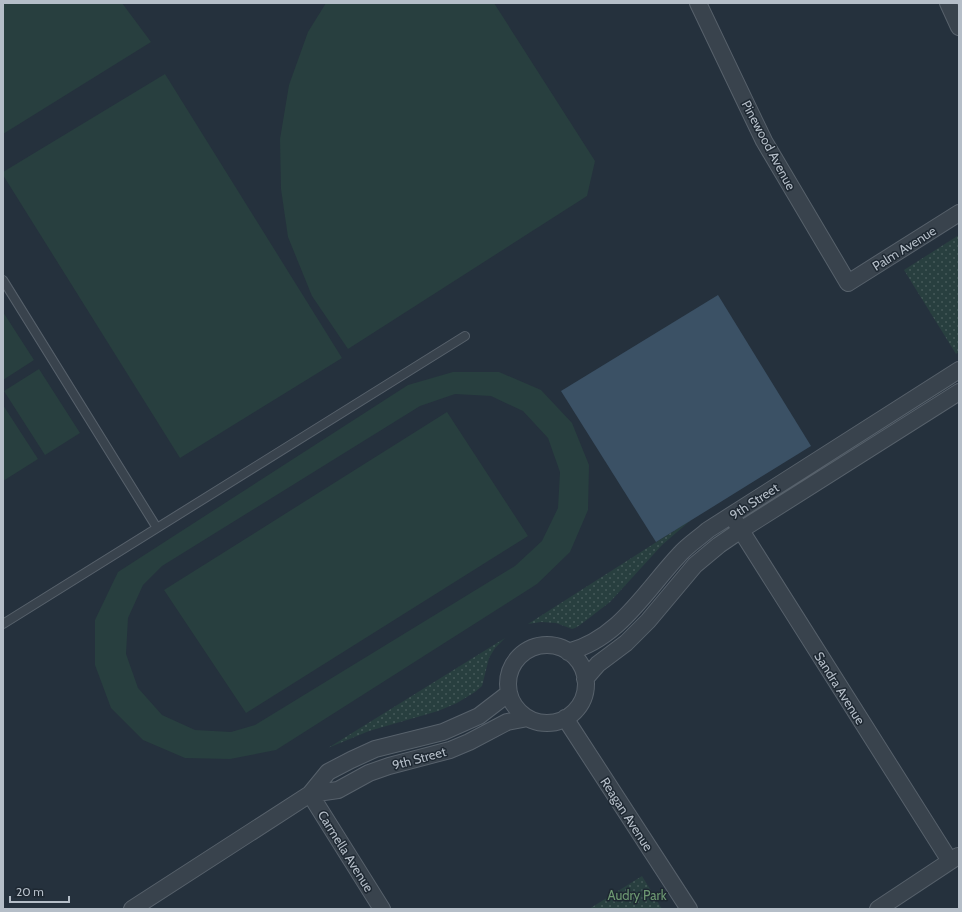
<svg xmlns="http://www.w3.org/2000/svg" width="962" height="912" font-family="Cabin,sans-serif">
<defs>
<pattern id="grass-dots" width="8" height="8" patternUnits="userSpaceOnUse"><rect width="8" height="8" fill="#283f3f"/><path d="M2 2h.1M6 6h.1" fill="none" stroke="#455959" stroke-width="1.8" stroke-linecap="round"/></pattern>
</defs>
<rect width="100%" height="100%" fill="#25313d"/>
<path fill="url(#grass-dots)" d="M959,235V352L956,354L904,270Z
M691,520L662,545L610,602L580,625L575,628L572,629L556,623L541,622L528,624Z
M505,638L495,648L489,658L482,686L475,692L457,703L438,711L369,731L328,748Z
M642,876L662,909H589Z"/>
<path fill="#283f3f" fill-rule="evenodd" d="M3,3H122L151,42L3,134Z
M326,3H494L595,161L587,196L348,349L312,296L288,237L281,189L280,139L289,85L308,32Z
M165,74L342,358L180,458L3,175V172Z
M3,312L34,360L3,380Z
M39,369L80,433L45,455L4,391Z
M453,372H499L541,390L572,423L589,465L588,510L570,552L537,584L276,750L230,759L185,758L143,740L111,708L95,665V620L118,572L408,385ZM455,394L491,396L523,411L548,438L560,472L558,508L542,541L515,566L255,725L231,732L195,730L162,715L138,688L126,654L128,618L143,585L162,566L420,406Z
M3,405L38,459L3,481Z
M447,412L528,536L246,713L164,590Z"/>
<path fill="#3b5165" d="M718,295L811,446L656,542L561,391Z"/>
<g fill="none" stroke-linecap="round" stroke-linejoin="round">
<g stroke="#57616b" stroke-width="10">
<path id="service" d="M3,280L157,528
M3,624L465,336"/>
</g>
<g stroke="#57616b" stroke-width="18">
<path id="minor" d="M698,3L764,141L848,283L959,213
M948,3L959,27
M735,521L950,861
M508 684a39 39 0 1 1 78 0a39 39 0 1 1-78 0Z
M568,652C620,638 645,591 680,554C688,545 699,538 708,530L959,370
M585,679L598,664L626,643L648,621L695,565L719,545L741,530L959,392
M565,718L689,909
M310,794L338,790L369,773L389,766L450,750L469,742L507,722L528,718
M310,794L382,909
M132,909L310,794L328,772L351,760L375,749L443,732L479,716L509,693
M878,909L958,856"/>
</g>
<use href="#service" stroke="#39434d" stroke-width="8"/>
<use href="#minor" stroke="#39434d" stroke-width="16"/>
</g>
<g text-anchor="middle" stroke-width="3" stroke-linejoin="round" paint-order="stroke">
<g font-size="13" fill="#b5bec8" stroke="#1e2832">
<text transform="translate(769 145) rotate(62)" y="5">Pinewood Avenue</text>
<text transform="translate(904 248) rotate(-32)" y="5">Palm Avenue</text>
<text transform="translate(754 501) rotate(-33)" y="5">9th Street</text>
<text transform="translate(840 688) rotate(58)" y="5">Sandra Avenue</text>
<text transform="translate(419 758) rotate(-15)" y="5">9th Street</text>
<text transform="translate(627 814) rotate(57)" y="5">Reagan Avenue</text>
<text transform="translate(346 851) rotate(58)" y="5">Carmella Avenue</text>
</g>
<g font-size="13" fill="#6d9872" stroke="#1e2832">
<text x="637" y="900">Audry Park</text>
</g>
</g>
<rect width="962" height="912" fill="none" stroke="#b5bec8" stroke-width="8"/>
<path d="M10 896v6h59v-6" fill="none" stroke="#b5bec8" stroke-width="2"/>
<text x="16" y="896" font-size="12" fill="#b5bec8" stroke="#1e2832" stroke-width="3" paint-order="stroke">20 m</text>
</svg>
